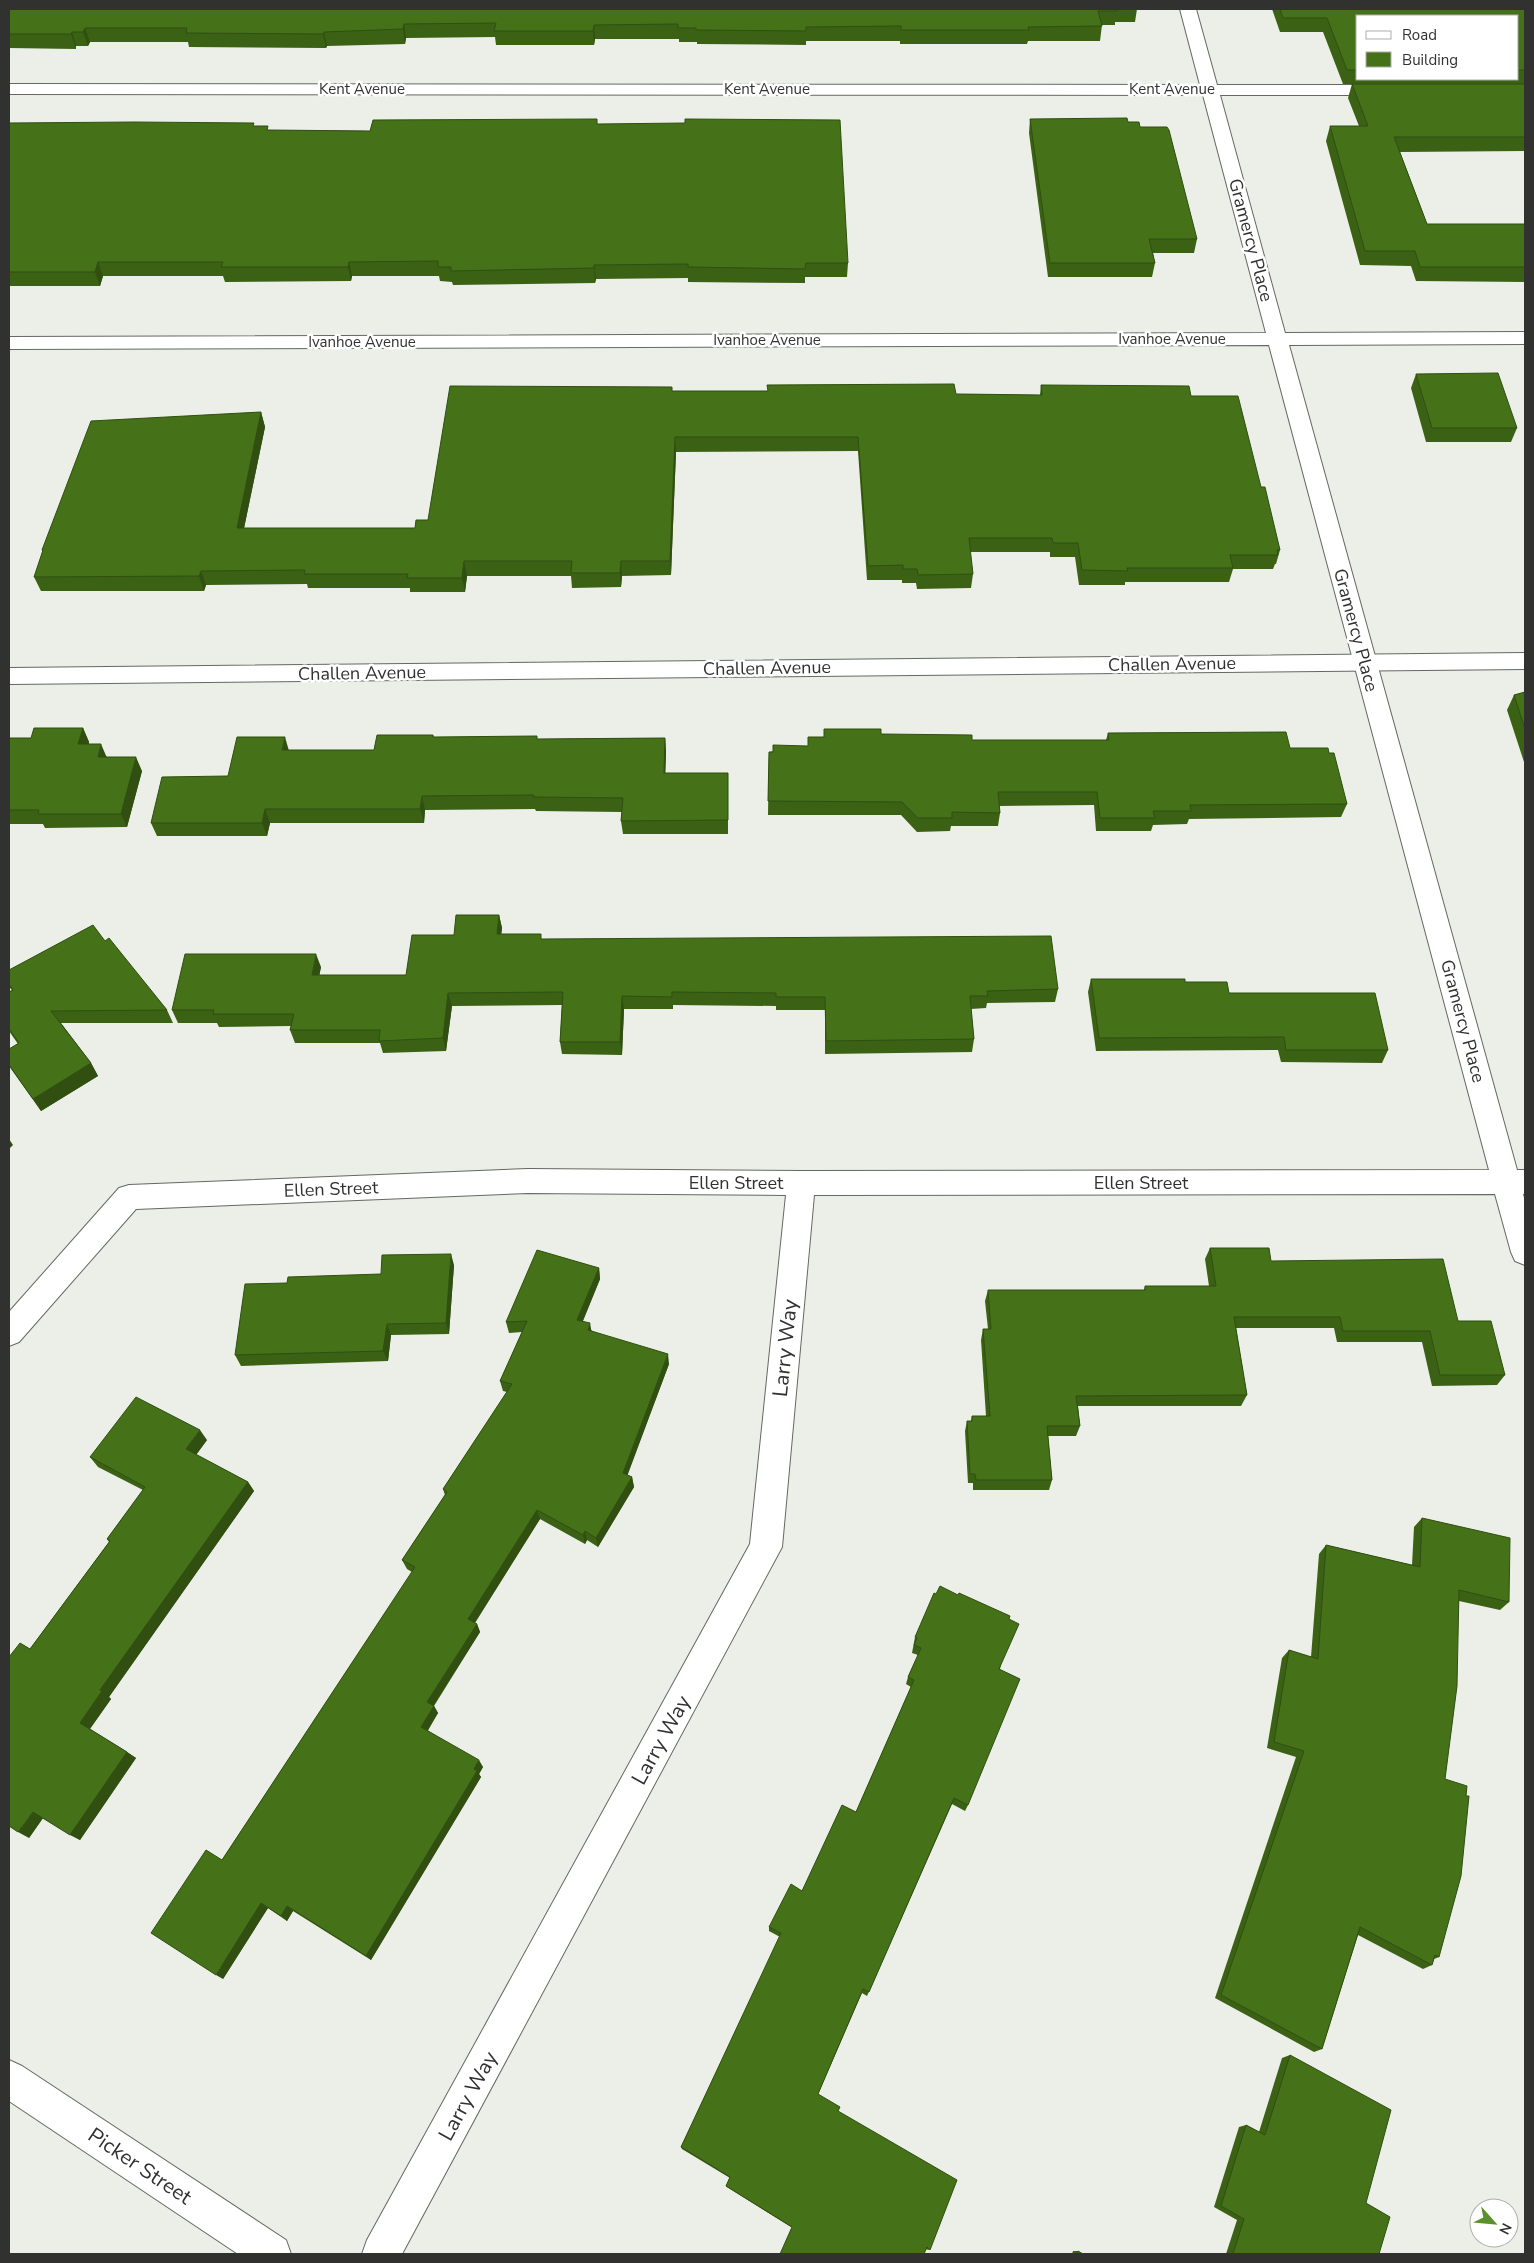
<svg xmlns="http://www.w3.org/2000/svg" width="1534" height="2263" font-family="'Nunito Sans',sans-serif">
<rect width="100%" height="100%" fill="#ebefe8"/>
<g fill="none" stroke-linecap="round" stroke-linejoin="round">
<g stroke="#656862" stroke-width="2">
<path id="street" d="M1180,9H1196L1217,85H1387L1393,86L1395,90L1393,94L1387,95H1220L1285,333L1525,332V344L1289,345L1517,1170H1525V1194H1523L1525,1201V1265L1515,1261L1511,1252L1495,1194L814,1195L782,1547L402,2254H362L367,2240L750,1544L786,1195L528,1193L136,1209L19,1342L9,1346V1312L119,1188L129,1185L528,1169L801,1171L1489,1170L1269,345L9,349V337L1266,333L1203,95L9,94V84L1200,85Z
M9,2060L22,2066L286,2240L291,2254H238L9,2101Z"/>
</g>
<g stroke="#656862" stroke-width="2">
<path id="secondary" d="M1525,653V669L9,684V668Z"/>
</g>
<use href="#street" fill="#fff" fill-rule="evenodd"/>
<use href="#secondary" fill="#fff" fill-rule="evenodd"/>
</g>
<path fill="#3b6115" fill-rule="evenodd" d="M9,9H1137L1135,22H1115V25H1102L1100,41H1028L1027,44H900V41H806V45L697,44V42H679V39H595L594,45H496L495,37L406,38L405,44L327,46L326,48L189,47L188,42H90L88,46H76V49L9,48Z
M1272,9H1525V151L1400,152L1427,224H1525V282L1416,281L1411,266L1360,265L1326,141L1330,126H1359L1348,98L1352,84H1343L1323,32H1280ZM1358,16H1518V79H1358Z
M1030,119L1128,122L1140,127L1197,239L1194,253H1153L1155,263L1152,277H1048L1029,133Z
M9,123L255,126L269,130L370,131L598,124L848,263L847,277H805V283L688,282V278L596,279L595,283L453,285L452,282L440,281L439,276H352L351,281L225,282L223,276H103L100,286H9Z
M1416,374L1517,428L1511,442H1426L1411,388Z
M1041,385L1191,396L1261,487L1280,550L1276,564H1275L1273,569H1233L1229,582H1125V585H1079L1075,557H1050V552H970L973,574L971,588L917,589L916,583H902V580H867L858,451L676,452L671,575L622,576L621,587L572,588L571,576H467L465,592H410V588H308L307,584L206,585L204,591H41L34,577L43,553L42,550L261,412L265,427L244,528H415L428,520L672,391L1040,395Z
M1525,692V765L1507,710L1514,695Z
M83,728L89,742V744L107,757L142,771L127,827L45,828L43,824H9V738H31Z
M824,729L881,734L972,740H1106L1108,733L1290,748L1329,753L1347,804L1341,817L1189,819L1187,824L1153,825L1151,831H1096L1094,805L999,806L1000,813L998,826H951L950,831L917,832L901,815H768L769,752L808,746L824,737Z
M433,735L434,737L538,739L665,738L666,752L665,773H728V834H623L621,821L622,812L536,811L535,809L425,810L424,823H270L267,836H157L151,823L228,776L289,750H374Z
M499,915L502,928L501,934L542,939L1058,989L1055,1002L987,1003L986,1008L971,1009L974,1039L972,1052L825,1054V1010H776V1006L673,1005V1009H624L622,1055L562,1054L560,1042L562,1005L452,1006L446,1051L383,1053L380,1043H295L290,1030L291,1026L219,1027L217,1023H178L172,1010L321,967L319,975H406L454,935Z
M105,941L167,1010L173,1023H61L91,1063L98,1076L41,1111L9,1066V1049L18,1044L9,1031V992L12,990L9,987V970Z
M1091,979L1185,982L1229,993L1388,1050L1382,1063L1281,1062L1278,1050L1096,1051L1088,992Z
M1210,1248L1271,1261L1458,1321L1505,1375L1497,1385L1432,1386L1422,1342H1337L1334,1328H1236L1247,1395L1241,1406H1078L1080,1426L1076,1436H1048L1052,1480L1049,1490H973V1483H968L965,1431L967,1421H971L972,1416H986L981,1340L983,1329H988L985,1301L988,1290H1144L1145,1286H1209L1205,1259Z
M454,1265L449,1334L391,1335L388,1361L241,1366L235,1355L287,1283L381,1274Z
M599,1268L600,1279L583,1321L592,1331L669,1364L627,1475L632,1477L634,1487L598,1547L587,1540L585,1544L540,1519L475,1623L477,1624L480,1632L434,1706L438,1713L427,1730L483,1767L479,1774L481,1777L371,1960L293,1911L287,1921L268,1908L223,1979L222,1860L412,1572L407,1569L402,1560L445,1495L443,1489L507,1392L503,1391L500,1381L522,1332L509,1333L506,1322Z
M207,1440L196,1455L248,1482L254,1491L109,1697L111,1699L90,1729L127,1752L136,1758L80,1840L43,1818L29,1838L30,1649L109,1542L107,1539L143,1490L98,1467L90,1457Z
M1422,1518L1509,1602L1500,1610L1459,1601L1445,1779L1439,1957L1434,1959L1432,1965L1423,1969L1358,1935L1322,2049L1314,2052L1215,1998L1296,1757L1267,1748L1282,1658L1289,1650L1311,1657L1319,1554L1326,1545L1412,1565L1414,1527Z
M1009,1619L1000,1669L968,1805L965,1811L952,1804L867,1996L862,1993L818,2094L838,2111L930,2250L791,2227L727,2187L726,2186L730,2178L682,2149L681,2147L780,1937L769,1931V1927L802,1891L856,1812L911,1687L906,1684L908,1677L918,1655L912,1653L915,1637Z
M1290,2055L1366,2203L1379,2254H1226L1237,2220L1214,2207L1239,2127L1246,2125L1259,2132L1282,2058Z
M1073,2251H1078L1083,2254H1072Z"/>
<path fill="#304f11" d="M404,24L406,38L405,44L403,29Z
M594,25L595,39L594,45L593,31Z
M85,28L90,42L88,46L83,32Z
M72,32L76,46V49L71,34Z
M324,32L327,46L326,48L323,34Z
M98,262L103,276L100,286L95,272Z
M349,262L352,276L351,281L348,267Z
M594,265L596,279L595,283L594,268Z
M261,412L265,427L241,543L237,528Z
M675,437L676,452L671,575L670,561Z
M464,561L467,576L465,592L462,578Z
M621,561L622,576L621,587L620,573Z
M201,571L206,585L204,591L199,576Z
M83,728L89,742L85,758L78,744Z
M285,737L289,751L282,750Z
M665,738L666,752L665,787L664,773Z
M101,744L107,758L98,757Z
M136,757L142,771L127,827L121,814Z
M422,796L425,810L424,823L420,809Z
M265,809L270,823L267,836L262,823Z
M499,915L502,928L500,947L497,934Z
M316,954L321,967L317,988L312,975Z
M448,993L452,1006L446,1051L443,1038Z
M622,996L624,1009L622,1055L620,1042Z
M91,1063L98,1076L41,1111L33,1099Z
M9,1139L13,1145L9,1149Z
M451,1254L454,1265L449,1334L446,1323Z
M599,1268L600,1279L579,1330L577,1320Z
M590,1323L592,1334L588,1330Z
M387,1324L391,1335L388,1361L383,1351Z
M668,1354L669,1364L625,1482L623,1473Z
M200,1430L207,1440L193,1459L186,1449Z
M632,1477L634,1487L598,1547L596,1538Z
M248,1482L254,1491L109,1697L111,1699L89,1730L80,1723L100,1690Z
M537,1510L540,1519L472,1627L468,1619Z
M585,1531L587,1540L585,1544L583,1535Z
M477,1624L480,1632L431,1709L427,1702Z
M434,1706L438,1713L426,1734L421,1727Z
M127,1752L136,1758L80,1840L70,1835Z
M479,1760L483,1767L479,1774L481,1777L371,1960L366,1956Z
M33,1812L43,1818L29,1838L18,1832Z
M261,1903L268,1908L223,1979L216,1975Z
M287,1906L293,1911L287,1921L281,1916Z"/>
<path fill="#457118" stroke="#304f11" d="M9,9H1116L1117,11H1098L1102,26L1028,27L1029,30H901V26L806,27V31L696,30V28H678V24L594,25L593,31H494L496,23L404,24L403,29L324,32L323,34L186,33L187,28H85L83,32H72L71,34H9Z
M1280,9H1525V70H1518V16H1358V70H1347L1327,18H1283Z
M1352,84H1525V137H1394L1427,224H1525V267H1420L1415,251H1365L1330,126H1368Z
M1127,118L1128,122H1139L1140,127H1167L1169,130L1197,239H1149L1155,263H1050L1030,119Z
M597,119V124L685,123V119L840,120L848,263H806L805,269L688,267V264L594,265V268L451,271V267H438V261L349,262L348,267H221L223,262H98L95,272H9V123L134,122L254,123L253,126H268L267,130L370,131L373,120Z
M1498,373L1517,428H1432L1416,374Z
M954,384L956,394L1042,395L1041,385L1189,386L1191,396H1238L1261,487H1265L1280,550H1277L1278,555H1230L1233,568H1127L1128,571L1082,570L1078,543H1053L1052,538H969L973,574L918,575L917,569H903V565L868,566L858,437H675L670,561H621L620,573H571L572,561H464L462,578H407L408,574H304L305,570L201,571L199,576L34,577L43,550H42L91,421L261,412L237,528H415L416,520H428L450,386L672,387V391H768L767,385Z
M1525,692V729L1514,695Z
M34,728H83L78,744H101L98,757H136L121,814H38L39,810H9V738H31Z
M824,729H881V734L972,735V740H1109L1108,733L1286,732L1290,748H1328L1329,753H1334L1347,804L1190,805L1191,811H1153L1155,818H1100L1097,792H998L1000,813L952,812V818H918L902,802L768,801L769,752H773V745L808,746V737H824Z
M377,735H433V737L537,736V739L665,738L664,773H728V820L621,821L623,798L533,797L534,795L422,796L420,809H265L262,823H151L162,777L228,776L237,737H285L282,750H374Z
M456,915H499L497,934H541V939L1051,936L1058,989L987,991L988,996H970L974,1039L826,1041L825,997H776V993L672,992V997L622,996L620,1042H560L563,992L448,993L443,1038L379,1041L380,1030H290L294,1014H213L214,1010H172L185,954H316L312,975H406L412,935H454Z
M93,925L105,941L109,938L167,1010L51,1011L91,1063L33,1099L9,1065V1049L19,1043L9,1029V992L13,990L9,984V970Z
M1091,979H1185V982H1227L1229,993H1375L1388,1050H1286L1284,1037L1099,1038Z
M1210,1248H1269L1271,1261L1443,1259L1458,1321H1491L1505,1375H1440L1430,1331H1343L1340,1317H1234L1247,1395L1076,1396L1080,1426H1047L1052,1480H976L975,1474H970L967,1421H972V1416H990L983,1329H991L988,1290H1145V1286H1216Z
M537,1250L599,1268L577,1320L590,1323L588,1330L668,1354L623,1473L632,1477L596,1538L585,1531L583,1535L537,1510L468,1619L477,1624L427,1702L434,1706L421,1727L479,1760L474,1769L477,1771L366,1956L287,1906L281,1916L261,1903L216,1975L151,1933L206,1850L222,1860L415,1567L402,1560L447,1492L443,1489L512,1384L500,1381L527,1321L506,1322Z
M451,1254L446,1323L387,1324L383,1351L235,1355L245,1284L287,1283L288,1277L381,1274L382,1255Z
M136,1397L200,1430L186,1449L248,1482L100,1690L102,1691L80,1723L127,1752L70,1835L33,1812L18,1832L9,1826V1657L20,1643L30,1649L110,1541L107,1539L145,1487L90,1457Z
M1422,1518L1510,1538L1509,1602L1459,1590L1457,1686L1445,1779L1467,1786L1466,1796H1469L1461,1876L1439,1957L1435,1955L1432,1965L1360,1927L1322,2049L1221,1995L1304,1751L1274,1742L1289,1650L1318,1659L1326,1545L1420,1567Z
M940,1586L958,1595L959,1593L1010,1616L1009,1619L1019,1624L999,1669L1020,1679L968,1805L954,1798L869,1992L863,1989L818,2094L840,2107L838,2111L957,2180L930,2250L927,2247L924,2254H780L792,2227L726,2186L730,2177L681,2147L781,1933L769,1927L791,1884L802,1891L842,1805L856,1812L914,1680L908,1677L921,1648L914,1645L917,1638L915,1637L934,1593L936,1594Z
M1290,2055L1391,2110L1366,2203L1390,2217L1379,2254H1233L1244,2219L1221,2206L1246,2125L1265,2135Z
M1078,2251L1083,2254H1077Z"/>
<g text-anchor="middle" stroke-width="5" stroke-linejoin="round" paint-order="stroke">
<g font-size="15" fill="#313230" stroke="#fff">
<text x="362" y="94">Kent Avenue</text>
<text x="767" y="94">Kent Avenue</text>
<text x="1172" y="94">Kent Avenue</text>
<text x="1172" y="344">Ivanhoe Avenue</text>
<text x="767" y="345">Ivanhoe Avenue</text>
<text x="362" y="347">Ivanhoe Avenue</text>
</g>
<g font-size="18" fill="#313230" stroke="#fff">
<text transform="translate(1251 240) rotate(75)" y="6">Gramercy Place</text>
<text transform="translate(1356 630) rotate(75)" y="6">Gramercy Place</text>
<text transform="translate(1172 664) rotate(-1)" y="6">Challen Avenue</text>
<text transform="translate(767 668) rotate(-1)" y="6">Challen Avenue</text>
<text transform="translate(362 673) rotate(-1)" y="6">Challen Avenue</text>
<text transform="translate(1463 1021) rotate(75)" y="6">Gramercy Place</text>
<text x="736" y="1189">Ellen Street</text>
<text x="1141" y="1189">Ellen Street</text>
<text transform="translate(331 1189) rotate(-2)" y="6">Ellen Street</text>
</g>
<g font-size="21" fill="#313230" stroke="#fff">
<text transform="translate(785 1348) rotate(-84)" y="7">Larry Way</text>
<text transform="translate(661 1740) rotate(-61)" y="7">Larry Way</text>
<text transform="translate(468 2096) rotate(-61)" y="7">Larry Way</text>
<text transform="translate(140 2166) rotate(34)" y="7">Picker Street</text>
</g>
</g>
<rect width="1534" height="2263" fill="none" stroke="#313230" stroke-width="20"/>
<rect x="1356" y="15" width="162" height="65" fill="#ffffff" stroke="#adadac"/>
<rect x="1366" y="31" width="25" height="8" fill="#ffffff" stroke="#adadac"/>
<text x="1402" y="40" font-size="15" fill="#313230">Road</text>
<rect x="1366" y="52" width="25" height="15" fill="#457118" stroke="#adadac"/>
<text x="1402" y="65" font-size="15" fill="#313230">Building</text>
<g transform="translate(1494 2223) rotate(117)"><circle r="24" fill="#ffffff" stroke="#adadac"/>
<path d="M0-4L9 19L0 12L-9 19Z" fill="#5c902a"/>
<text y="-8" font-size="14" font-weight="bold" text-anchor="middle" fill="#313230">N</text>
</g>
</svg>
